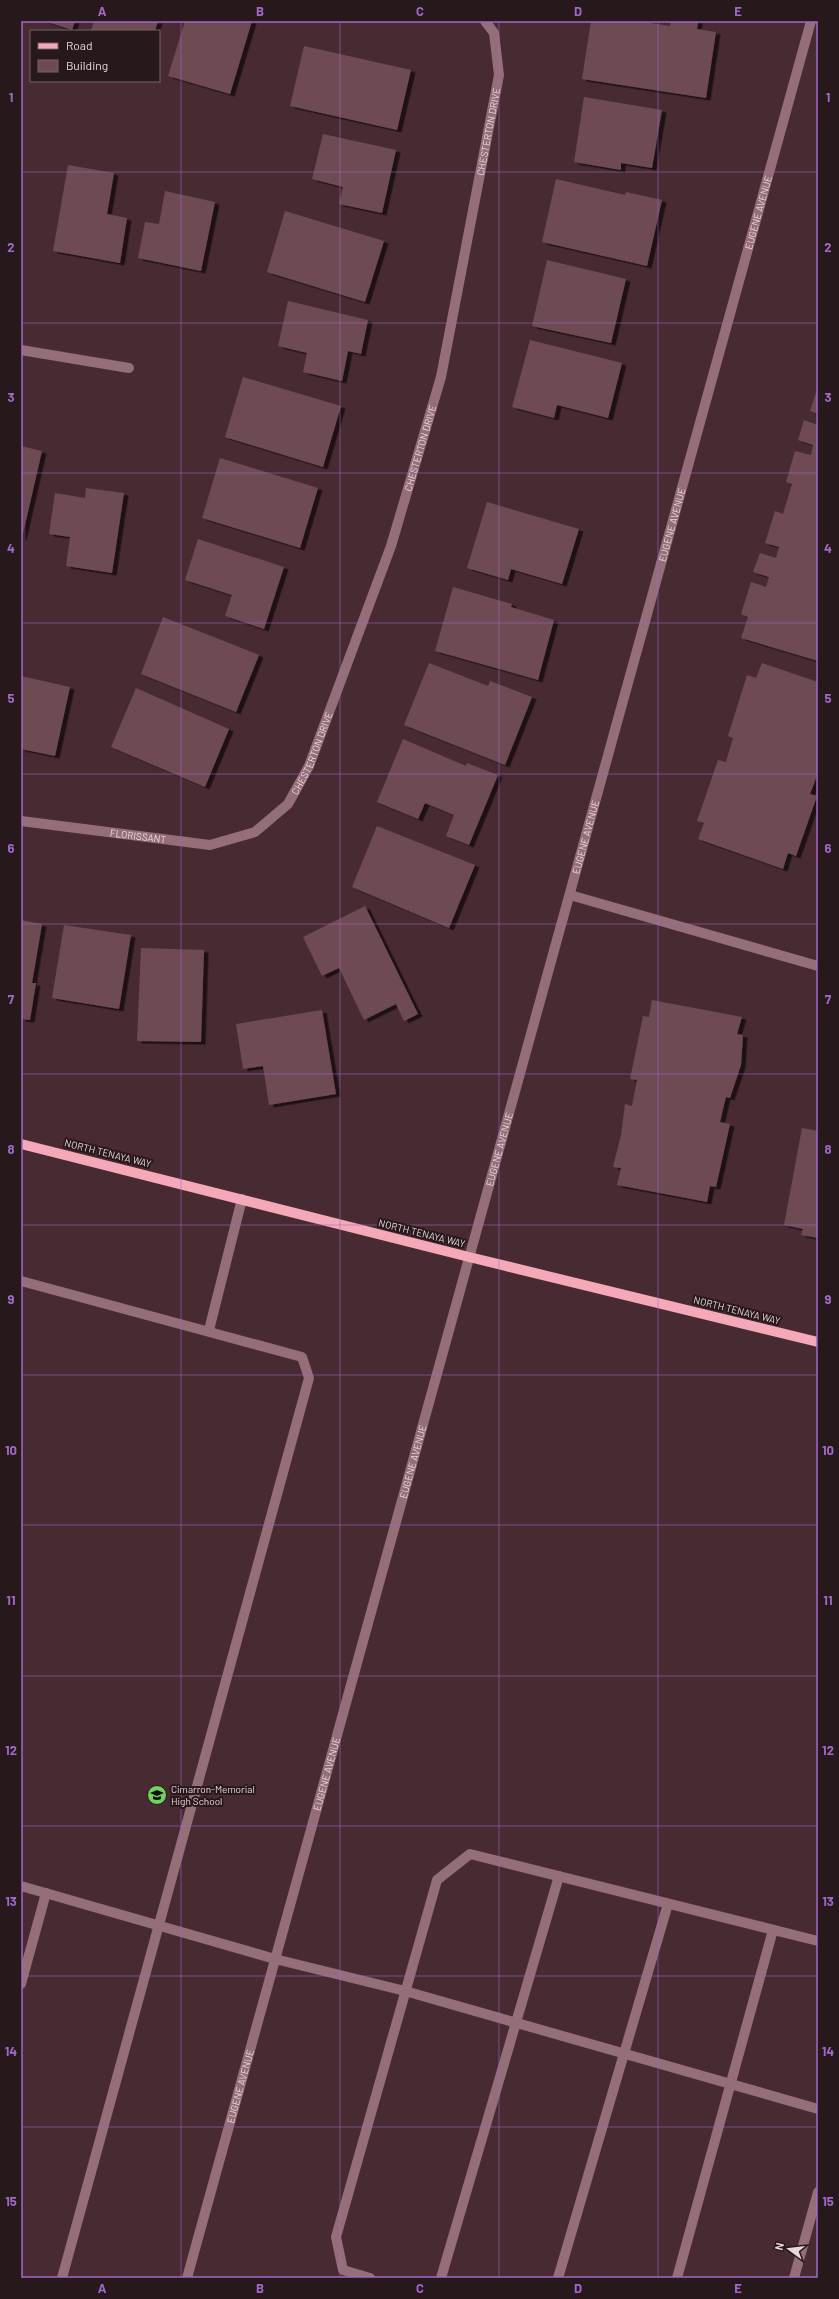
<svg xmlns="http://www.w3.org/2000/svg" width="839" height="2299" font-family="Barlow,sans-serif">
<defs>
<filter id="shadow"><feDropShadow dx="4.5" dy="2.5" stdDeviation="0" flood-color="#0009"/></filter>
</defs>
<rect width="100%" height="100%" fill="#482b32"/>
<path fill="#6e4b52" filter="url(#shadow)" d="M45,21H75L72,30Z
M94,21H158L155,31H91Z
M185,21H252L230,94L168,76Z
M591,21H638L670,26L671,21H698L697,29L716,32L706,98L582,79Z
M304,46L411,70L397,130L290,106Z
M584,97L662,110L652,168L621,163V170L574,162Z
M323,134L396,150L382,213L339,204L343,187L312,179Z
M68,165L114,173L107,214L127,218L120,263L53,251Z
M556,179L625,195L626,192L662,200L647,266L542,242Z
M165,191L215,202L201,271L138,258L145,222L159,224Z
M285,211L384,241L365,302L267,272Z
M547,260L626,279L611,343L532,326Z
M288,301L368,320L361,354L348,351L342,381L303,372L307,353L278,346Z
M530,340L622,363L608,418L557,405L554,418L512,407Z
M243,377L341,406L323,467L225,437Z
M818,387V414L810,411Z
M804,420L818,425V661L741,638L748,617L741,614L751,582L766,587L769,577L753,572L760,553L776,558L779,547L765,543L775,511L783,514L792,484L786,482L795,451L811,455L813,445L798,440Z
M21,446L42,451L22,538H21Z
M220,458L318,488L300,548L202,518Z
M86,488L124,493L112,573L66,566L70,537L49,534L55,493L85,498Z
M487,502L579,529L562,584L511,569L508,580L467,568Z
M198,539L284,567L264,629L225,616L232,595L185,580Z
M453,587L512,604L511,607L554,620L538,680L435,651Z
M163,617L259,655L236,712L141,674Z
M429,663L488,686L490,681L532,697L505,765L404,725Z
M762,663L818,682V773L810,794L817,796L796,856L788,853L783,869L698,839L704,823L697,821L718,760L726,762L733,738L728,736L747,675L756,678Z
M21,676L70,687L55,756L21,749Z
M136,688L229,729L205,787L111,747Z
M403,739L466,766L467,763L498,775L469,845L446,836L454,815L425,803L418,819L377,802Z
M377,826L475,865L449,928L352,887Z
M365,906L418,1014L404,1021L396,1004L364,1020L339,968L322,976L303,937Z
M21,920L42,924L32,983H36L30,1020L21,1019Z
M64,925L131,935L119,1009L52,998Z
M141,948L204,950L201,1042L137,1041Z
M652,1000L742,1017L737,1034L743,1035L741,1065L730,1098L726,1097L720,1122L730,1124L716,1187L710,1186L707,1202L617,1185L621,1168L613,1167L621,1135L625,1104L632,1106L637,1080L630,1079L643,1016L649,1017Z
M322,1010L336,1094L269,1105L263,1066L243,1069L236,1024Z
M802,1128L818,1131V1238L801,1235L803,1229L784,1225Z"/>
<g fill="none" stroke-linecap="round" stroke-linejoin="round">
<g stroke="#956f77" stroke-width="10">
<path d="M21,350L129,368"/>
<path id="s1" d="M21,821L210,845L255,832L288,804L309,766L391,546L441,377L499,75L494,33L485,21"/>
<path d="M570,895L818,966"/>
<path d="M21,1281L302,1357L309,1378L62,2278"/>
<path d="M209,1330L242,1199"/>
<path d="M21,1886L275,1959L405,1991L818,2109"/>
<path d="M21,1984L46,1893"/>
<path id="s2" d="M187,2278L811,21"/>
<path d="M370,2278L343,2270L336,2237L437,1880L470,1854L818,1941"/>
<path d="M441,2278L559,1876"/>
<path d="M558,2278L668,1904"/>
<path d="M677,2278L773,1930"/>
<path d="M794,2278L818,2192"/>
</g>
<path stroke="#f5a8b8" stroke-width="10" d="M21,1144L469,1257L818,1342"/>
</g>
<path fill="none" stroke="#a268c8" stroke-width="1" stroke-opacity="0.55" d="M181,21V2278M340,21V2278M499,21V2278M658,21V2278M21,172H818M21,323H818M21,473H818M21,623H818M21,774H818M21,924H818M21,1074H818M21,1225H818M21,1375H818M21,1525H818M21,1676H818M21,1826H818M21,1976H818M21,2127H818"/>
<defs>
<g id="school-disc" transform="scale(1)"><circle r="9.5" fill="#72d25d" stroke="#26181b"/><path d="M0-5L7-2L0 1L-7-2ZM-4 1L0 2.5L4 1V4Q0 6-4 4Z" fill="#111"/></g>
</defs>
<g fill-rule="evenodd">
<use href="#school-disc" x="157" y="1795"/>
</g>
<g text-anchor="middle" stroke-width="4" stroke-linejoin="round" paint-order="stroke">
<g font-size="10" fill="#ead7da" stroke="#26181b">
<text dy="4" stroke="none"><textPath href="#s1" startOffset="985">CHESTERTON DRIVE</textPath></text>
<text dy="4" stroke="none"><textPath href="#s2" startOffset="2143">EUGENE AVENUE</textPath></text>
<text dy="4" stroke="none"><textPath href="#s1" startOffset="661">CHESTERTON DRIVE</textPath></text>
<text dy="4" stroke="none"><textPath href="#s2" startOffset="1819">EUGENE AVENUE</textPath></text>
<text dy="4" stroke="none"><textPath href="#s1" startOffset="337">CHESTERTON DRIVE</textPath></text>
<text dy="4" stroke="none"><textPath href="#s1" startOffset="118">FLORISSANT</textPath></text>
<text dy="4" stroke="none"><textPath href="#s2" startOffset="1495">EUGENE AVENUE</textPath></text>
<text dy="4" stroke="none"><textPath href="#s2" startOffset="1171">EUGENE AVENUE</textPath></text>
<text transform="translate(108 1153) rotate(14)" y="4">NORTH TENAYA WAY</text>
<text transform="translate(422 1233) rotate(14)" y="4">NORTH TENAYA WAY</text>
<text transform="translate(737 1310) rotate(14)" y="4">NORTH TENAYA WAY</text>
<text dy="4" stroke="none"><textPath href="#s2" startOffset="847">EUGENE AVENUE</textPath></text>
<text dy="4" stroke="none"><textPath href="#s2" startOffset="523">EUGENE AVENUE</textPath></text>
<text dy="4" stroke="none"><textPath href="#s2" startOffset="199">EUGENE AVENUE</textPath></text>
</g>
<g font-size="10" fill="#ead7da" stroke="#26181b" text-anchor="start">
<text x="171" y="1793">Cimarron-Memorial<tspan x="171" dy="12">High School</tspan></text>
</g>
</g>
<rect width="839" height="2299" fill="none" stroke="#26181b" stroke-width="44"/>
<rect x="30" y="30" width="130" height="52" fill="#26181b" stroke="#746467"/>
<rect x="38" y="43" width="20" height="6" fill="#f5a8b8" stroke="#746467"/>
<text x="66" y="50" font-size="12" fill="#ead7da">Road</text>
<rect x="38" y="60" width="20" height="12" fill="#6e4b52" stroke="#746467"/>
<text x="66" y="70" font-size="12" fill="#ead7da">Building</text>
<g transform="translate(789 2249) rotate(285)" stroke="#26181b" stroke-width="3" paint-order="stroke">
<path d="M0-3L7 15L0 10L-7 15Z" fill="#ead7da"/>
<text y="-6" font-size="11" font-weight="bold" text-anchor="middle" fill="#ead7da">N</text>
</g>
<rect x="22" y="22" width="795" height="2255" fill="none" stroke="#a268c8" stroke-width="1.5"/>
<g font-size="13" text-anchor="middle" font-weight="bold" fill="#a268c8">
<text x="102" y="16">A</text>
<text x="260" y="16">B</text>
<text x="420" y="16">C</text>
<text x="578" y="16">D</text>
<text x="738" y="16">E</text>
<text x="11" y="102">1</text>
<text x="828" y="102">1</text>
<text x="11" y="252">2</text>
<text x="828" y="252">2</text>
<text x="11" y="402">3</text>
<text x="828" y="402">3</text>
<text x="11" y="553">4</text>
<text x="828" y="553">4</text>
<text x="11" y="703">5</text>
<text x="828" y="703">5</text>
<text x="11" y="853">6</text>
<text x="828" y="853">6</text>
<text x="11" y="1004">7</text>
<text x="828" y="1004">7</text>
<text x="11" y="1154">8</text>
<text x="828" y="1154">8</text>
<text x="11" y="1304">9</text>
<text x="828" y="1304">9</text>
<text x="11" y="1455">10</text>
<text x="828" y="1455">10</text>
<text x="11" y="1605">11</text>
<text x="828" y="1605">11</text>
<text x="11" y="1755">12</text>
<text x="828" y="1755">12</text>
<text x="11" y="1906">13</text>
<text x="828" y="1906">13</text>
<text x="11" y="2056">14</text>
<text x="828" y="2056">14</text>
<text x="11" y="2206">15</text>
<text x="828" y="2206">15</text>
<text x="102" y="2293">A</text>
<text x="260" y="2293">B</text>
<text x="420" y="2293">C</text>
<text x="578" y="2293">D</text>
<text x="738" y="2293">E</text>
</g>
</svg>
